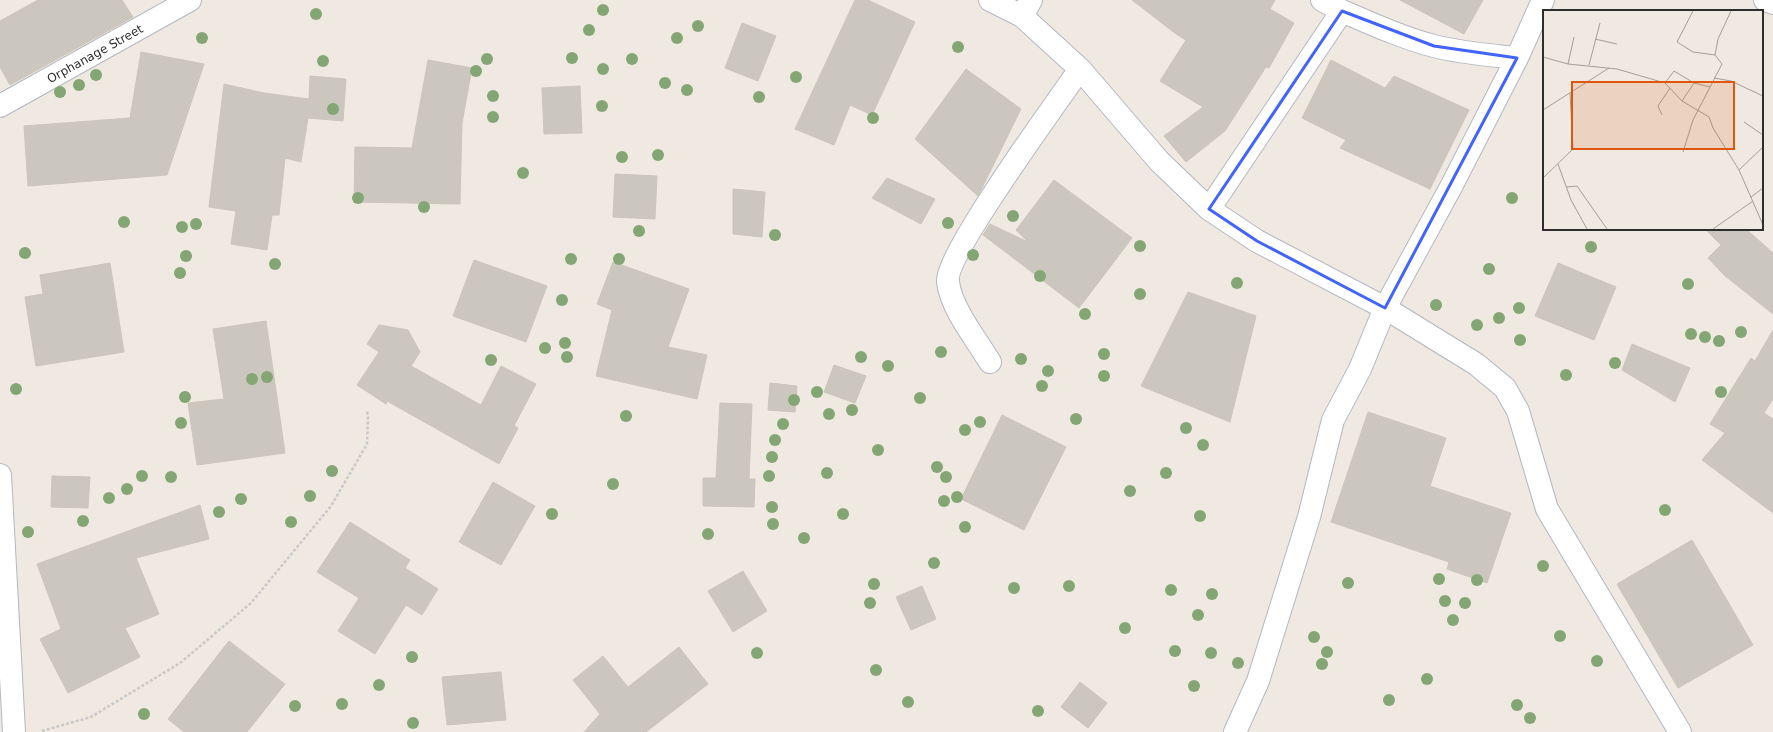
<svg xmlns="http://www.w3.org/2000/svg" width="1773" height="732" font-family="'DejaVu Sans',sans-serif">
<rect width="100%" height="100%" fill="#efe9e1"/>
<path fill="#cbc7bf" stroke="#cbc5ba" d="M38,0H122L133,17L10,85L0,67V21Z
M855,0H868L915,22L872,115L850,105L834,145L795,129Z
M1132,0H1275L1270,9L1294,23L1269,68L1266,67L1225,131L1186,162L1164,136L1203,107L1160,81L1186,40L1176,34Z
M1400,0H1483L1464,34Z
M742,23L776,36L758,81L725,68Z
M141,52L204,64L167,175L28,186L24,126L130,118Z
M428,60L472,68L462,123L460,204L354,202L355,147L412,148Z
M1331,60L1385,88L1394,76L1469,110L1430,189L1340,148L1346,140L1302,118Z
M966,69L1021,109L978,196L915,139Z
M310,76L346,79L343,121L308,118L301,162L285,158L279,215H272L267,250L231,244L236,211L209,207L224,84L264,93L309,99Z
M580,86L582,133L544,134L542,88Z
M615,174L657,176L655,219L613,217Z
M887,178L935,199L921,224L872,198Z
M1054,180L1132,238L1079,308L983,235L990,224L1028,242L1016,230Z
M733,189L765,192L762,237L733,234Z
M1705,229H1746L1773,253V314L1724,275L1708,258L1721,245Z
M474,260L547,286L526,342L453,316Z
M613,262L689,289L668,347L707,355L697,399L596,376L612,310L597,304Z
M110,263L124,352L36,366L25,297L43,294L40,275Z
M1558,263L1616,287L1594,340L1535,316Z
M1188,292L1256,316L1230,422L1141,386Z
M266,321L285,453L197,465L188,403L224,399L213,329Z
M379,325L408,330L420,352L411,366L481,405L501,366L536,384L514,426L518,428L499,464L387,401L386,404L357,385L379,352L367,344Z
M1773,330V399L1764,413L1773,419V513L1702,460L1725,433L1710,424L1751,358L1755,361Z
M1632,344L1690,368L1675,402L1622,370Z
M834,365L866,376L855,403L824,392Z
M770,383L797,386L795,412L768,410Z
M720,403L752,404L749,479H755L754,507L703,506V478H716Z
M1368,412L1446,438L1430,486L1511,513L1487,583L1447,569L1449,562L1331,522Z
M1002,415L1066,447L1024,530L961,499Z
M52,476L90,477L88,508L51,507Z
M493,482L535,506L501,565L459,542Z
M200,505L209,539L136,558L159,614L125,628L140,657L68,693L40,639L61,629L37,564Z
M350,522L410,560L405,568L438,589L422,615L406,605L375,654L338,631L359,598L317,572Z
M1692,540L1753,645L1678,688L1617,584Z
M743,571L767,611L733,632L708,591Z
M922,586L936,619L911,630L896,597Z
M229,641L285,684L247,732H184L168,719Z
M679,647L708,684L646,732H584L600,714L573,680L603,656L628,687Z
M501,672L506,720L447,725L442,677Z
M1080,682L1107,703L1088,728L1061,707Z"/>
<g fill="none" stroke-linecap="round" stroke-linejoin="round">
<g stroke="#b4b7c1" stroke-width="24">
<path id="minor" d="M990,0L1022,16L1080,69L1159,161L1209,209L1257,241L1385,308L1476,364L1505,388L1518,411L1547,509L1680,732
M1322,0L1342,11
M1765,0L1773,3
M1022,16L1031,0
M0,106L190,0
M1209,209L1342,11C1372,24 1403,38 1434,46C1461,53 1489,55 1517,58
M990,362C976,339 951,308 948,282C944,257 1059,99 1080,69
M0,475L14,732
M1235,732L1258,681L1273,633L1309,517L1333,420L1360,369L1385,308L1452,185L1517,58L1543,0"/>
</g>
<path stroke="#c9c9c9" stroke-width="2.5" stroke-dasharray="3 2" stroke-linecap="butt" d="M42,731L91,717L180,663L251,603L331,506L367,444L368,418L367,411"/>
<use href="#minor" stroke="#fff" stroke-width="22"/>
</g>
<g fill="#84a574">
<circle cx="603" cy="10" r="6"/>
<circle cx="316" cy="14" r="6"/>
<circle cx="698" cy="26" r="6"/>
<circle cx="589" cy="30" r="6"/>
<circle cx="202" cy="38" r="6"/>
<circle cx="677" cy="38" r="6"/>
<circle cx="958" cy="47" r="6"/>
<circle cx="572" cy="58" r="6"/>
<circle cx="487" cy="59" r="6"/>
<circle cx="632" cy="59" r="6"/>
<circle cx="323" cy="61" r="6"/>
<circle cx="603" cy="69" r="6"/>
<circle cx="476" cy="71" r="6"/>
<circle cx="96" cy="75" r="6"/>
<circle cx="796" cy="77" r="6"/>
<circle cx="665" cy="83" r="6"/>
<circle cx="79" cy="85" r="6"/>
<circle cx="687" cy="90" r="6"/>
<circle cx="60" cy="92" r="6"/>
<circle cx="493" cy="96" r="6"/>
<circle cx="759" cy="97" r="6"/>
<circle cx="602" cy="106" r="6"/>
<circle cx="333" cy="109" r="6"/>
<circle cx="493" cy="117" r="6"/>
<circle cx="873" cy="118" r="6"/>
<circle cx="658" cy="155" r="6"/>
<circle cx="622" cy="157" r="6"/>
<circle cx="523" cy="173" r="6"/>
<circle cx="358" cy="198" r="6"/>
<circle cx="1512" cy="198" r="6"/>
<circle cx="424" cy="207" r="6"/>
<circle cx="1013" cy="216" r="6"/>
<circle cx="124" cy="222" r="6"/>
<circle cx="948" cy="223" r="6"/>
<circle cx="196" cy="224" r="6"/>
<circle cx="182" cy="227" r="6"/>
<circle cx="639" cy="231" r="6"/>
<circle cx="775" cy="235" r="6"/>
<circle cx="1140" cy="246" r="6"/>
<circle cx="1591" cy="247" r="6"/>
<circle cx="25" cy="253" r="6"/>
<circle cx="973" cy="255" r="6"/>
<circle cx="186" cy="256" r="6"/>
<circle cx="571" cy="259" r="6"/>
<circle cx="619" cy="259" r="6"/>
<circle cx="275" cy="264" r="6"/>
<circle cx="1489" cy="269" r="6"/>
<circle cx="180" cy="273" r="6"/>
<circle cx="1040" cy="276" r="6"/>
<circle cx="1237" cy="283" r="6"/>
<circle cx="1688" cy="284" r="6"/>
<circle cx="1140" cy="294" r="6"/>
<circle cx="562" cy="300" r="6"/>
<circle cx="1436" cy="305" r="6"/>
<circle cx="1519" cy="308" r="6"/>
<circle cx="1085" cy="314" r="6"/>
<circle cx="1499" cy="318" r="6"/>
<circle cx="1477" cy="325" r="6"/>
<circle cx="1741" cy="332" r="6"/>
<circle cx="1691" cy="334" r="6"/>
<circle cx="1705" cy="337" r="6"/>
<circle cx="1520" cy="340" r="6"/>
<circle cx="1719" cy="341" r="6"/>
<circle cx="565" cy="343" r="6"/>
<circle cx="545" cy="348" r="6"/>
<circle cx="941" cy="352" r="6"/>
<circle cx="1104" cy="354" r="6"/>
<circle cx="567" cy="357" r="6"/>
<circle cx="861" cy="357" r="6"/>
<circle cx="1021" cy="359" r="6"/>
<circle cx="491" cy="360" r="6"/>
<circle cx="1615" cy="363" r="6"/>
<circle cx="888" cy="366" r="6"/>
<circle cx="1048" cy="371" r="6"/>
<circle cx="1566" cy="375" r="6"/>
<circle cx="1104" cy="376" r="6"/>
<circle cx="267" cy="377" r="6"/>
<circle cx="252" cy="379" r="6"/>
<circle cx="1042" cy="386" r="6"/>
<circle cx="16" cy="389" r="6"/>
<circle cx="817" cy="392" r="6"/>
<circle cx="1721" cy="392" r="6"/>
<circle cx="185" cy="397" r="6"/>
<circle cx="920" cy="398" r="6"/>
<circle cx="794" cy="400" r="6"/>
<circle cx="852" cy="410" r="6"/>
<circle cx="829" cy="414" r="6"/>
<circle cx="626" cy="416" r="6"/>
<circle cx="1076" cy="419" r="6"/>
<circle cx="980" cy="422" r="6"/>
<circle cx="181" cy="423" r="6"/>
<circle cx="783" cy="424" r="6"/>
<circle cx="1186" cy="428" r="6"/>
<circle cx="965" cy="430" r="6"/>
<circle cx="775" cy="440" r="6"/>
<circle cx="1203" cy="445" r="6"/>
<circle cx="878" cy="450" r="6"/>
<circle cx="772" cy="457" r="6"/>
<circle cx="937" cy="467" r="6"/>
<circle cx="332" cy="471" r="6"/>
<circle cx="827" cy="473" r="6"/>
<circle cx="1166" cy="473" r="6"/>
<circle cx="142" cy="476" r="6"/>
<circle cx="769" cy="476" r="6"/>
<circle cx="171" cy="477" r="6"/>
<circle cx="946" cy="477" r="6"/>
<circle cx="613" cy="484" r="6"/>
<circle cx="127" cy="489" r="6"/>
<circle cx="1130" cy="491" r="6"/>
<circle cx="310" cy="496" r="6"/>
<circle cx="957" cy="497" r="6"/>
<circle cx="109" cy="498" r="6"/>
<circle cx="241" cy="499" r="6"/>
<circle cx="944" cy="501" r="6"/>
<circle cx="772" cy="507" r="6"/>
<circle cx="1665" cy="510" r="6"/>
<circle cx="219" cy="512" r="6"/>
<circle cx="552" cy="514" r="6"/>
<circle cx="843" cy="514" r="6"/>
<circle cx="1200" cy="516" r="6"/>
<circle cx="83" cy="521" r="6"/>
<circle cx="291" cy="522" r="6"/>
<circle cx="773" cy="524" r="6"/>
<circle cx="965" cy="527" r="6"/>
<circle cx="28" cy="532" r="6"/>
<circle cx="708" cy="534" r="6"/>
<circle cx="804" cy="538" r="6"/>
<circle cx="934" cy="563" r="6"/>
<circle cx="1543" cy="566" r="6"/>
<circle cx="1439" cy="579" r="6"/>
<circle cx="1477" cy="580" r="6"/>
<circle cx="1348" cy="583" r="6"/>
<circle cx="874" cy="584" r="6"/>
<circle cx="1069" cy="586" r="6"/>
<circle cx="1014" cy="588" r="6"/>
<circle cx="1171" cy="590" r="6"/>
<circle cx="1212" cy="594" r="6"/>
<circle cx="1445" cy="601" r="6"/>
<circle cx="870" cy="603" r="6"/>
<circle cx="1465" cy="603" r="6"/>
<circle cx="1198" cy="615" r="6"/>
<circle cx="1453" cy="620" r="6"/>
<circle cx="1125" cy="628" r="6"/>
<circle cx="1560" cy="636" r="6"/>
<circle cx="1314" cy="637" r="6"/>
<circle cx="1175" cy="651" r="6"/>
<circle cx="1327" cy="652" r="6"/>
<circle cx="757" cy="653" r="6"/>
<circle cx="1211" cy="653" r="6"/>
<circle cx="412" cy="657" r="6"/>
<circle cx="1597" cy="661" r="6"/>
<circle cx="1238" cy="663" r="6"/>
<circle cx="1322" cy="664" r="6"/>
<circle cx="876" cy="670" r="6"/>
<circle cx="1427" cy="679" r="6"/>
<circle cx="379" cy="685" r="6"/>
<circle cx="1194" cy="686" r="6"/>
<circle cx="1389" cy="700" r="6"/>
<circle cx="908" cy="702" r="6"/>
<circle cx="342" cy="704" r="6"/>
<circle cx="1517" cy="705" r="6"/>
<circle cx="295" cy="706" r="6"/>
<circle cx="1038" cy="711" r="6"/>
<circle cx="144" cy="714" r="6"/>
<circle cx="1530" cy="718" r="6"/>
<circle cx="413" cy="723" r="6"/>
</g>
<path fill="none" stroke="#4264fb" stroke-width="3" stroke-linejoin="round" d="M1342,11L1434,46L1517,58L1385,308L1257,241L1209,209Z"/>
<g text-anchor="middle" stroke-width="3" stroke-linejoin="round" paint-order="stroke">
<g font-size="12" fill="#2e2e2e" stroke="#fff">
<text transform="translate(95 54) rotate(-29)" y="4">Orphanage Street</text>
</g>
</g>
<g transform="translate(1543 10)">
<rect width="220" height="220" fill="#efe9e1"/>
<path fill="none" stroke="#a29e99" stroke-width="1" d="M52,29L74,34M172,45L175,29L188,1M0,47L25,54L74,59L122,73L139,91L166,107L170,118L196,160L220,215M25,54L31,27M46,55L57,13M171,68L188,71L220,86M122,73L131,61L151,73M139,91L151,73L167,77M0,100L66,58M119,105L115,96L127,78M201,112L220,125M140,142L150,110L179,54L172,45L150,42L134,32L150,1M15,154L28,190L44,219M196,160L220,137M0,168L30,139L27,83M24,177L34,176L64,219M208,187L220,178M170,219L210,191"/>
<path fill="#df570e" fill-opacity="0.15" stroke="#df570e" stroke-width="2" d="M29,72H191V139H29Z"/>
<rect width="220" height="220" fill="none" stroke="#2e2e2e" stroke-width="2"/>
</g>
</svg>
